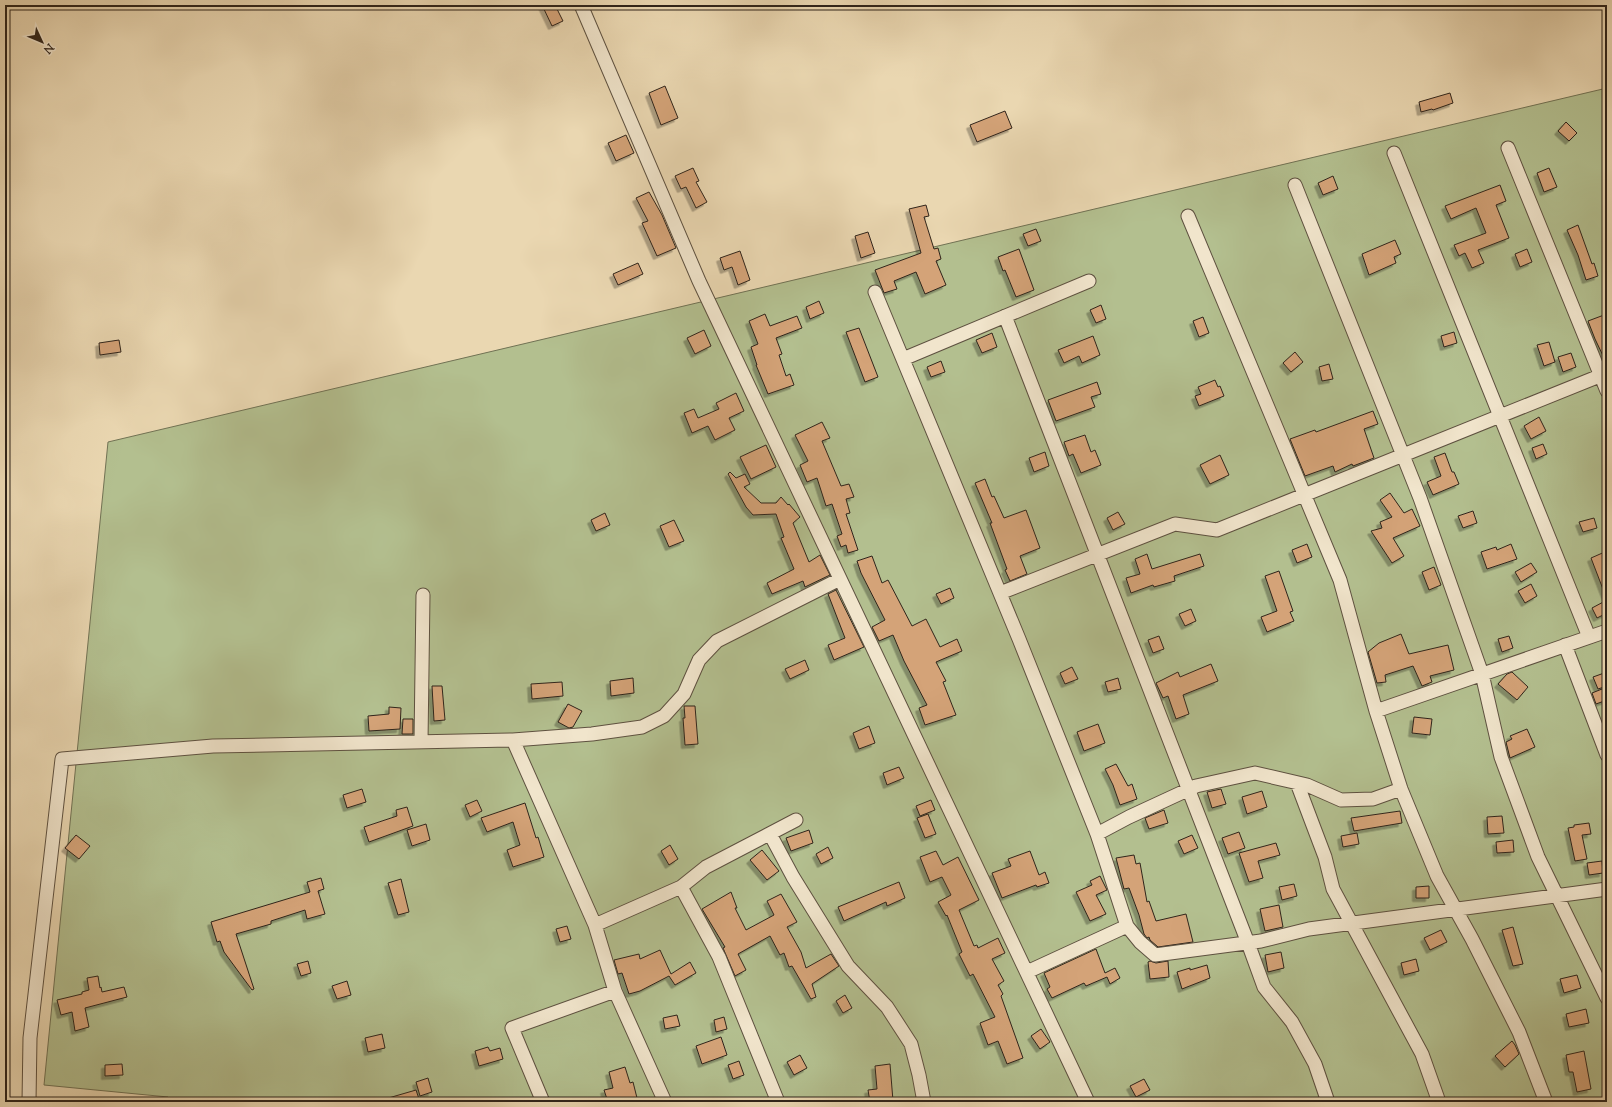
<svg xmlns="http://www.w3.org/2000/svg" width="1612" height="1107" font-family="'Sorts Mill Goudy',serif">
<defs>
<filter id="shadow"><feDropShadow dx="-3.5" dy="3.5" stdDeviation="0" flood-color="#0004"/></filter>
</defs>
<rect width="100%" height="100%" fill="#ead7b1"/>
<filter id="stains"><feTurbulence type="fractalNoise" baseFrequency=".005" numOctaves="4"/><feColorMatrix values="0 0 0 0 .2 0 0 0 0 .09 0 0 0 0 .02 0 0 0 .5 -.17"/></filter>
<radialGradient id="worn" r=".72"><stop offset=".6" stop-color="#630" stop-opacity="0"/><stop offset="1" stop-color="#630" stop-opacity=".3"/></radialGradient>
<path fill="#b3bf8f" stroke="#717254" d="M1607,88V1102H167L168,1097L44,1085L108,442Z"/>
<path fill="#d4a378" stroke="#2f241a" filter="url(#shadow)" d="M542,5H555L563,21L552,26Z
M665,86L678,118L661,125L649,93Z
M1450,93L1453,103L1433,110L1432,109L1421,112L1419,102Z
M1005,111L1012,128L977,142L970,125Z
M1566,122L1577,133L1569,141L1558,131Z
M626,135L634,153L616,161L608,143Z
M693,168L699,181L696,182L707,202L696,208L686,187L681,189L675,176Z
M1549,168L1557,187L1544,192L1537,173Z
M1333,176L1338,189L1323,195L1318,183Z
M1500,185L1506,201L1496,205L1509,238L1478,250L1484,263L1472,268L1465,253L1459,256L1454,245L1486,233L1476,208L1451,219L1445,206Z
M649,192L662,215L676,248L657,256L642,223L648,221L636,198Z
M926,205L929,216L924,217L934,249L938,248L941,259L936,261L946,285L925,294L916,272L894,281L897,289L884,293L875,270L921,253L909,209Z
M1578,225L1592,264L1594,263L1598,276L1586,280L1578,255L1567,230Z
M1036,229L1041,241L1028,246L1023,234Z
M868,232L875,253L861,258L855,236Z
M1395,240L1401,254L1394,257L1396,263L1369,275L1362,254Z
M1019,249L1034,290L1016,297L1005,270L1003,271L998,257Z
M1527,249L1532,262L1520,267L1515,254Z
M740,251L750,280L738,285L732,267L724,270L720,258Z
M638,263L643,274L618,285L613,274Z
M819,301L824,313L810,319L806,307Z
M1101,305L1106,319L1096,323L1090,310Z
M765,314L770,326L797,316L802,328L776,338L782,354L779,355L786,376L790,374L794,385L768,394L756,365H757L751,347L758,344L749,321Z
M1604,315L1607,325V364L1595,339L1588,321Z
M1203,317L1209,333L1199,337L1193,321Z
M859,328L878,377L865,382L846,332Z
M704,330L711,346L695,354L687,338Z
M1454,332L1457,343L1444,347L1441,336Z
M992,333L997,347L982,353L976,340Z
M1093,336L1100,355L1082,363L1079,356L1064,363L1058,350Z
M119,340L121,352L100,355L99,343Z
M1549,342L1555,362L1544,366L1537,345Z
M1295,352L1303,362L1291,372L1283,363Z
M1571,353L1576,367L1563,372L1558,357Z
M941,361L945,372L931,377L927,367Z
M1329,364L1333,379L1322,381L1319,367Z
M1215,380L1218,387L1220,386L1224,396L1199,406L1195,396L1201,394L1198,387Z
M1097,382L1101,394L1091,397L1095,407L1056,421L1048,400Z
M736,393L744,411L729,418L735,430L715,440L708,426L692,433L684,413L694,409L698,418L719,409L716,403Z
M1373,411L1378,424L1364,429L1374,458L1353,466L1352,464L1335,472L1333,466L1305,476L1290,439L1315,430L1316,432Z
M1539,417L1546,431L1531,439L1524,426Z
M822,422L830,438L822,441L841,486L849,484L854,497L846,499L850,513L846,514L858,550L848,553L846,545L841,547L837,536L842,534L832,504L826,506L817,478L807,482L800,465L808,461L795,435Z
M1085,435L1091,452L1095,450L1101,465L1081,473L1073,454L1069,456L1064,442Z
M1543,444L1547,454L1536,459L1532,448Z
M766,445L776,467L751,479L740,457Z
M1045,452L1049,466L1034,472L1029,458Z
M1445,453L1452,472H1454L1459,484L1433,495L1427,482L1441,476L1434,457Z
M1220,455L1229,475L1210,484L1200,465Z
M730,472L736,478L745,474L750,484L744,487L761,503H776L781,497L788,505L789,504L800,517L793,523L809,562L820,555L830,575L805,587L803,581L772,594L767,583L794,569L781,538L784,537L776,514L753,515L746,507L728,474Z
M985,479L992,497L994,496L1004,518L1026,510L1040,548L1020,556L1027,574L1010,581L1005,570L1007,569L990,523H992L975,483Z
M1390,493L1404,513L1412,509L1420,526L1393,538L1404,556L1392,563L1371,531L1382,528L1380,522L1392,517L1380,500Z
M1473,511L1477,523L1463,528L1458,516Z
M1118,512L1125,524L1113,530L1107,518Z
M605,513L610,525L596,531L591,520Z
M1594,518L1597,528L1583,532L1579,522Z
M674,520L684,541L669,547L660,526Z
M1307,544L1312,557L1297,563L1292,550Z
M1511,544L1517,559L1487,569L1481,552L1496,547L1497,550Z
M1607,551V597H1606L1591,558Z
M1147,554L1152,569L1200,554L1204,566L1174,576L1175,581L1154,587L1153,585L1131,593L1126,578L1140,574L1135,559Z
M872,556L882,583L888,580L912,626L926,619L940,647L957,639L962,651L936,662L946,681L943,682L956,715L925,725L919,708L927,705L904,661L893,635L879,641L872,627L885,620L861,573L857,561Z
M1531,563L1537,572L1521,582L1515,572Z
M1434,567L1441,585L1429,590L1422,572Z
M1279,571L1293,611L1290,612L1294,621L1267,632L1261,617L1277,611L1265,576Z
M1531,584L1537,596L1525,603L1518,591Z
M950,588L954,598L941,604L936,594Z
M836,590L864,647L834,660L828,645L845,638L828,594Z
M1607,600V613L1597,618L1592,608Z
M1191,609L1196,621L1185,626L1179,614Z
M1401,634L1409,654L1448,645L1454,670L1430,676L1432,682L1422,686L1413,666L1385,675L1386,682L1377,683L1368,652L1379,643Z
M1159,636L1164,649L1153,653L1148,640Z
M1509,636L1513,648L1502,652L1498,639Z
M805,660L809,670L790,679L785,669Z
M1211,664L1218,681L1183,695L1189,714L1176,719L1168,696L1163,698L1156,683L1178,672L1180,677Z
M1072,667L1078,679L1065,684L1060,673Z
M1512,672L1528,687L1517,700L1498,684L1507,674Z
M1607,672V686L1598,689L1593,677Z
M633,678L634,693L611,696L610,681Z
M1118,678L1121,689L1108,692L1105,682Z
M562,682L563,696L532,699L531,684Z
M432,686H442L445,720L434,721Z
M1602,689L1607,700L1596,704L1592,693Z
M568,704L582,711L573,727L569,728L558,722Z
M684,706H695L698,744L685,745L683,718H685Z
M389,707L401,708L400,729L369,731L368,716L389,714Z
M1414,717L1432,719L1430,735L1412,733Z
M403,719H413V734H402Z
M1098,724L1105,743L1084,751L1077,732Z
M869,726L875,743L859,749L853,733Z
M1527,729L1535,747L1510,758L1506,742L1512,739L1510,736Z
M1116,764L1128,786L1132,784L1137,799L1120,805L1113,785L1105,769Z
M899,767L904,778L887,785L883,773Z
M362,789L366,802L347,808L343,795Z
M1221,789L1226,804L1212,808L1207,792Z
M1262,791L1267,807L1247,814L1242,797Z
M477,800L482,811L470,817L465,805Z
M931,800L935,810L920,816L916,806Z
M525,803L536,838L538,837L544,857L513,867L507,850L520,845L513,822L487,832L481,818Z
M407,807L413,826L369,842L364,827L397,816L396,810Z
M1164,810L1168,823L1149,829L1145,818Z
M1400,811L1402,823L1354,831L1351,818Z
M928,814L936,834L925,838L917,818Z
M1502,816L1504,833L1488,834L1487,817Z
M1589,823L1591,834L1582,835L1587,859L1575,861L1568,828L1574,827V825Z
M426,824L430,840L412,846L407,830Z
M809,830L813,843L791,851L786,838Z
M1239,832L1245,848L1228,854L1222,838Z
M1357,833L1359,844L1343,847L1341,836Z
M76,835L90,846L79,859L65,848Z
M1192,835L1198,848L1184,854L1178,841Z
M1513,840L1514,852L1497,853L1496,842Z
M1276,843L1280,855L1258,861L1263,878L1249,882L1239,853Z
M670,845L678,859L669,865L661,851Z
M828,847L833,858L821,864L816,854Z
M762,850L779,871L767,880L750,860Z
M936,851L943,865L958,857L979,900L959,910L974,946L977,945L978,948L998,938L1005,953L992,959L1004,981L998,985L1003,994L1001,996L1023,1058L1007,1064L998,1041L988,1045L980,1023L995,1017L973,974L970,976L959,954L962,952L947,915L946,916L938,902L951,895L942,877L930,882L920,857Z
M1030,851L1039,875L1045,872L1049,883L1037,887L1036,885L1002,898L992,873L1011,866L1008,859Z
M1134,855L1136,864L1140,863L1147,902L1149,901L1156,921L1186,914L1193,942L1158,947L1150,940L1149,937L1147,938L1144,934L1139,915L1129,888L1124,889L1116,858Z
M1602,861L1603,873L1589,875L1587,863Z
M1100,876L1107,890L1096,895L1106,914L1090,921L1076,892L1092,885L1090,881Z
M321,878L324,889L318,891L325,914L307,919L305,910L271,921V924L236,934L254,989L252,990L224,952L220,941L217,942L211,922L310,892L307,882Z
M401,879L409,912L398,915L388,883Z
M899,882L905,898L887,906L886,902L844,921L838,907Z
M1294,884L1297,896L1282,900L1279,887Z
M1429,886V898H1416V887Z
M731,892L737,908H735L746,930L774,915L767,901L781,894L797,922L787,927L801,952L806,968L831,954L839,966L812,984L816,997L811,999L792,966L789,967L784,953L780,955L770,936L738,954L746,970L735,976L723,948L725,947L702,909Z
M1279,905L1283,927L1265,931L1260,909Z
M567,926L571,939L560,942L556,929Z
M1513,927L1523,964L1513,966L1502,930Z
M1441,930L1447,942L1430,950L1424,938Z
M1096,949L1105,973L1115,968L1120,978L1110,984L1107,977L1086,986L1084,983L1052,998L1047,989L1050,987L1044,973Z
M660,950L671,974L690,962L696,973L675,985L669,976L640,991L629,994L622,973L618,974L614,960L639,954L640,959Z
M1281,952L1284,968L1268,972L1265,955Z
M1416,959L1419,971L1404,975L1401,963Z
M308,961L311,973L301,976L297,964Z
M1150,961L1156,963L1168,961L1169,977L1150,979L1148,962Z
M1207,965L1210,978L1182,989L1177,972L1190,968V970Z
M1577,975L1581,988L1564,993L1560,979Z
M98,976L100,988L101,987L102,992L124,987L127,997L85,1008L89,1027L75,1031L72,1012L61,1015L57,1000L82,994V992L89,990L87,978Z
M347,981L351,995L337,999L332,986Z
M845,995L852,1008L843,1013L836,1001Z
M1586,1009L1589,1023L1569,1027L1566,1014Z
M677,1015L680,1026L665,1029L663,1018Z
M724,1017L727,1029L716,1032L714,1020Z
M1041,1029L1050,1042L1040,1049L1031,1036Z
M382,1034L385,1048L368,1052L365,1038Z
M721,1037L727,1055L702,1064L696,1046Z
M1512,1041L1515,1045L1519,1054L1505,1067L1495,1056Z
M488,1047L490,1051L500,1048L503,1059L479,1066L475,1051Z
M1584,1051L1591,1089L1577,1092L1573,1072H1569L1566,1055Z
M800,1055L807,1068L794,1075L787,1062Z
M739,1061L744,1075L733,1079L728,1065Z
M122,1064L123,1075L105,1076V1065Z
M890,1064L893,1101L870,1102L868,1090L877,1089L875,1066Z
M625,1067L630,1083L633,1082L638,1102H608L604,1090L613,1088L609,1072Z
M428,1078L432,1092L420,1096L416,1082Z
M1144,1079L1150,1090L1136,1097L1130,1086Z
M416,1090L420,1102H386L385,1099Z"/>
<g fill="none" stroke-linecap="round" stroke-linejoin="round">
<g stroke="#5e5140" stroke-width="15">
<path id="street" d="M581,5L699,281L1088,1102
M1508,148L1607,391
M1394,153L1589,637
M1295,185L1420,498L1482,674L1501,757L1538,857L1607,998
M1188,216L1340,580L1376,711L1401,789L1437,876L1472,939L1519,1032L1546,1102
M875,292L1019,639L1097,834L1127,926L1140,942L1155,955L1261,941L1309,929L1607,889
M1005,316L1248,943L1264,987L1292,1022L1315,1064L1328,1102
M903,359L1089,281
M1000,593L1175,524L1217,530L1607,373
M1565,645L1607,755
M1376,711L1607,631
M513,740L595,925L615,991L665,1102
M421,742L423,595
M1297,783L1325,857L1333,889L1422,1054L1439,1102
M770,834L793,877L848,966L887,1007L911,1044L919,1075L924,1102
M1097,834L1129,817L1196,786L1255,773L1307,785L1341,800L1373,799L1401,789
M681,887L719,957L778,1102
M595,925L681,887L706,867L796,820
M1027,972L1127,926
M29,1102L30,1038L62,759L213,746L513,740L592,734L642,727L664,716L684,694L699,660L717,641L840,579
M543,1102L512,1028L615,991"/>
</g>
<use href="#street" stroke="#f1e5cc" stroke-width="13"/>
</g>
<rect width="1612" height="1107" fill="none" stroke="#ead7b1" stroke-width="20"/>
<rect x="6" y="6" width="1600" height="1095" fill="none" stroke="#2f241a" stroke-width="2"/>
<rect x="10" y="10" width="1592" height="1087" fill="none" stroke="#2f241a"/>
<g transform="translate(42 42) rotate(134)" stroke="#f1e5cc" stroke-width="3" paint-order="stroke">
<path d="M0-3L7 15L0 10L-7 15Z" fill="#2f241a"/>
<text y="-6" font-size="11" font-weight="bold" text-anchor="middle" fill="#2f241a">N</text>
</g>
<rect width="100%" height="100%" filter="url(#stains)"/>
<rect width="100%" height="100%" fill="url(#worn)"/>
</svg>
